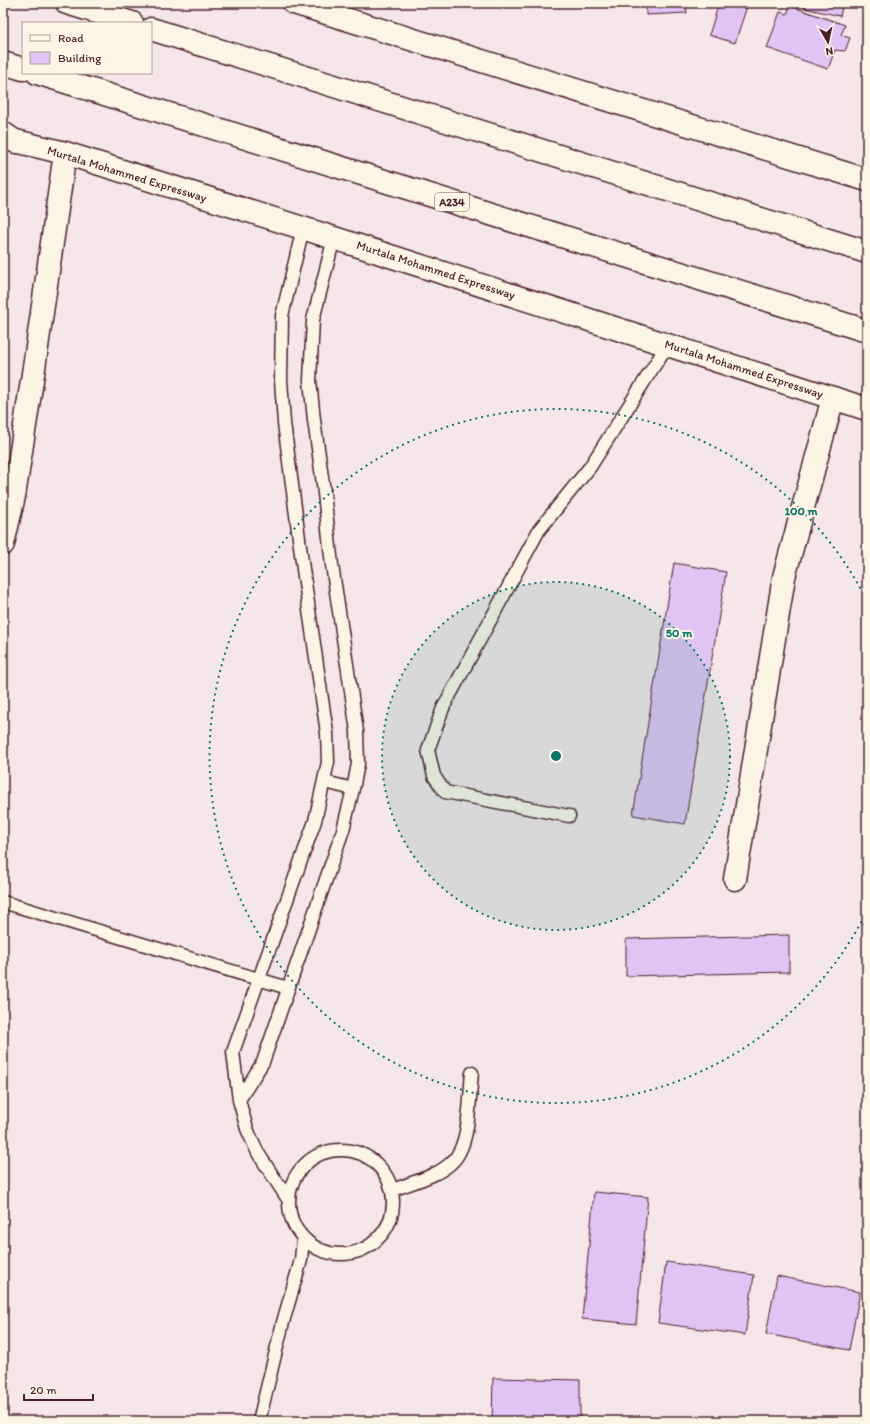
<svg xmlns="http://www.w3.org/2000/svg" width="870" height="1424" font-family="Itim,sans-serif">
<rect width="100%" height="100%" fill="#f4e6e9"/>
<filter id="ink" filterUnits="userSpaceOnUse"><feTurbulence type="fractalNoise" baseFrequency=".025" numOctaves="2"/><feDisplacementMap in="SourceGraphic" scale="8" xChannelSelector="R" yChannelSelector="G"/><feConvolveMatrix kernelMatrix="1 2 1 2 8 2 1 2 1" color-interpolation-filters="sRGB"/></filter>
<g filter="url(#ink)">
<path fill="#e0c4f3" stroke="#4a1f2b" d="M646,3H699V4L686,5L687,13L646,15Z
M719,3H748L735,43L709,35Z
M805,3H843L840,16L804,8Z
M790,6L845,25L841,35L850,38L845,51L835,50L828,69L767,48L780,12L787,14Z
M674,563L726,572L685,824L633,815Z
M789,935V972L626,976V939Z
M594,1192L648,1197L636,1324L582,1319Z
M666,1262L754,1275L745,1335L658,1323Z
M777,1276L860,1292L849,1350L766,1334Z
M493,1378L580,1380V1421H492Z"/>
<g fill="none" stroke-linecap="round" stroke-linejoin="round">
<g stroke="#4a1f2b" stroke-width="15">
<path id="service" d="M325,782L353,789
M569,816L445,792L434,776L428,750L443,708L539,530L590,467L668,344
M3,902L288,988
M239,1100L263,1062L343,830L353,789L358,764L357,731L332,565L323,484L314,420L310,380L313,320L334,238
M289 1202a52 52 0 1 1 104 0a52 52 0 1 1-104 0Z
M393,1190C412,1182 436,1177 451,1163C471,1146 469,1098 472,1073
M289,1201L258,1153L247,1129L239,1100L233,1052L315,821L328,762L327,733L303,569L284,423L281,380L282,316L303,228
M259,1421L283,1322L301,1260L303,1239"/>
</g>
<g stroke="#4a1f2b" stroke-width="25">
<path id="minor" d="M3,544L14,496L35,361L65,153
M735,879L784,577L833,398"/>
</g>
<g stroke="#4a1f2b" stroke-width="25">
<path id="trunk" d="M294,3L867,180
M3,138L65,153L334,238L867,409"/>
</g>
<g stroke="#4a1f2b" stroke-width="25">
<path id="motorway" d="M67,3L132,23
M151,29L867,252
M3,63L23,69
M37,73L867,331
M3,133L16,142"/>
</g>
<use href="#service" stroke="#fcf5e5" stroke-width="12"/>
<use href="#minor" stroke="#fcf5e5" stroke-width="22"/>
<use href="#trunk" stroke="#fcf5e5" stroke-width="22"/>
<use href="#motorway" stroke="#fcf5e5" stroke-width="22"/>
</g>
</g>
<circle cx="556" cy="756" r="174" fill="#0f766e" fill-opacity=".12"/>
<g fill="none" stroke="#0f766e" stroke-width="2" stroke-dasharray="2 4">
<circle cx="556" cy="756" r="174"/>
<path d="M867 911A347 347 0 1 1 867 601"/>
</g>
<g text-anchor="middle" stroke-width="4" stroke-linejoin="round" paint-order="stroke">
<rect fill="#fcf5e5" stroke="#7f5f63" stroke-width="1" x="435" y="193" width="34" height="18" rx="3"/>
<g font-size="11" font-weight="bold" fill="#4a1f2b">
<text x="452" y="206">A234</text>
</g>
<g font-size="12" fill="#4a1f2b" stroke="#fcf5e5">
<text transform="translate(127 174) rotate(17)" y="4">Murtala Mohammed Expressway</text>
<text transform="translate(436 270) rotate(18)" y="4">Murtala Mohammed Expressway</text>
<text transform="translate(744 369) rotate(18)" y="4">Murtala Mohammed Expressway</text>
</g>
</g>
<circle cx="556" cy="756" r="6" fill="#0f766e" stroke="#fcf5e5" stroke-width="2"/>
<g font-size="12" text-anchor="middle" font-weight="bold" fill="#0f766e" stroke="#fcf5e5" stroke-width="4" stroke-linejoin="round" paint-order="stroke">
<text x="801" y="515">100 m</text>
<text x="679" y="637">50 m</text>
</g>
<rect width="870" height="1424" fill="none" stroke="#fcf5e5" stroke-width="16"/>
<rect x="8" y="8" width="854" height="1408" fill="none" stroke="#4a1f2b" stroke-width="1.5" filter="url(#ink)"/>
<rect x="22" y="22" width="130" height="52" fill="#fcf5e5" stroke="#b59f9b"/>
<rect x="30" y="35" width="20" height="6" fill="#fcf5e5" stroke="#b59f9b"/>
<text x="58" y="42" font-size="12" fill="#4a1f2b">Road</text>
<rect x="30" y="52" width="20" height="12" fill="#e0c4f3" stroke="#b59f9b"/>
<text x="58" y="62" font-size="12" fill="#4a1f2b">Building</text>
<g transform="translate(828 42) rotate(171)" stroke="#fcf5e5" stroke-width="3" paint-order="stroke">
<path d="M0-3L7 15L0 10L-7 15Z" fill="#4a1f2b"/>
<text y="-6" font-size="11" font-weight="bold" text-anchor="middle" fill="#4a1f2b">N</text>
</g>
<path d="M24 1394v6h69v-6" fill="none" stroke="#4a1f2b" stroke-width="2"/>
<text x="30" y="1394" font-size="12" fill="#4a1f2b" stroke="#fcf5e5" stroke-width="3" paint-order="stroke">20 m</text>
</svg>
